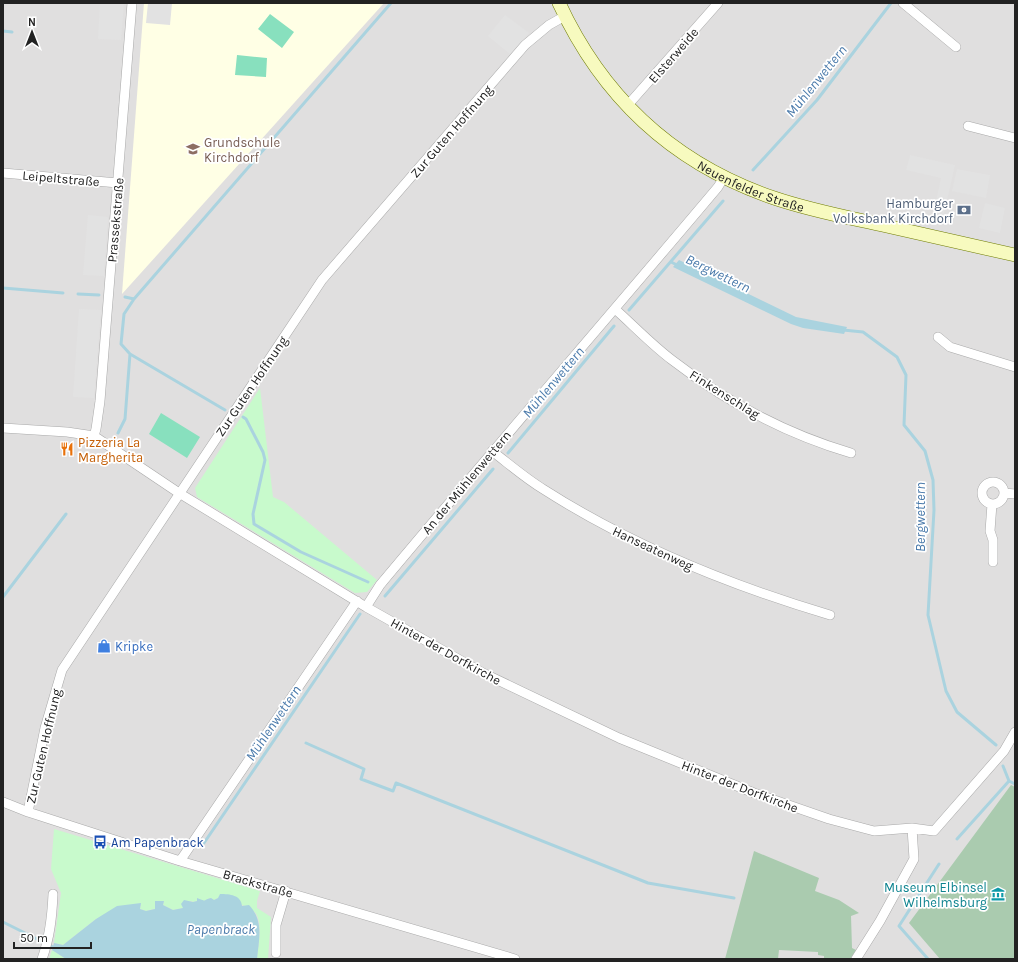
<svg xmlns="http://www.w3.org/2000/svg" width="1018" height="962" font-family="Karla,sans-serif">
<rect width="100%" height="100%" fill="#f2efe9"/>
<path fill="#e0dfdf" d="M3,3H1015V959H3Z"/>
<path fill="#ffffe5" d="M144,3H384L122,294Z"/>
<path fill="#aacbaf" d="M1011,785L1015,787V959H940L909,923Z
M754,851L819,878L815,891L839,900L859,913L851,916L852,948L856,950L850,959H824V956L818,955V952L779,950L778,959H725Z"/>
<path fill="#c8facc" d="M260,388L273,497L284,502L377,580L367,592L355,593L197,497L195,488Z
M54,829L260,891L257,901V908L271,917L268,959H257C258,945 265,917 251,909C246,905 226,901 218,898L214,900L210,898L202,902L197,898V901L193,902L191,901L183,905V908L173,910L163,905L164,901L156,904L155,909L146,911L140,909L141,903L96,919L63,945L54,943L61,893L51,869Z
M52,950L66,959H49Z"/>
<path fill="#88e0be" d="M270,14L294,32L282,48L258,29Z
M237,55L267,58L266,77L235,75Z
M161,413L200,437L187,458L149,434Z"/>
<path fill="#e2e2e2" d="M100,3H124L121,40L98,39Z
M148,3H172L170,25L146,23Z
M505,15L529,33L510,54L488,36Z
M910,155L955,165L943,218L933,215L941,178L906,170Z
M957,169L990,175L986,198L952,191Z
M985,203L1005,208L1000,233L979,228Z
M88,215L108,217L104,276L83,275Z
M79,309L101,310L94,398L73,397Z"/>
<path fill="#aad3df" d="M679,260L796,317L847,327L844,334L803,328L791,324L673,267Z
M220,894C230,894 241,895 242,906L249,905C264,921 259,939 257,959H66L52,950L54,943L63,945L96,919L117,906L141,903L140,909L146,911L155,909V901H164L163,905L173,910L183,908L181,904L184,900L193,902L197,901V898C209,902 200,901 211,898L214,900L218,898Z"/>
<g fill="none" stroke-linecap="round" stroke-linejoin="round">
<path stroke="#aad3df" stroke-width="3" d="M3,31L12,32
M753,170L817,100L891,3
M671,262L677,265
M3,288L63,293
M78,294L99,295
M125,297L134,299
M629,310L723,201
M843,330L863,332L897,357L906,375L904,425L925,451L933,480L934,510L928,615L946,691L957,712L996,745
M130,354L225,410
M243,417L246,419L263,452L265,460L253,514L254,524L301,552L368,582
M118,433L125,419L130,354L121,344L124,314L134,299L391,3
M508,453L614,326
M385,596L493,469
M3,597L66,514
M306,743L364,769L361,779L393,791L396,783L648,883L734,898
M1003,766L1009,781
M1009,781L1015,784
M957,839L1009,781
M204,843L360,614
M3,922L53,947
M928,959L899,926L939,864"/>
<g stroke="#a9a9a9" stroke-width="10">
<path id="minor" d="M903,3L956,47
M627,106L718,3
M968,126L1015,138
M3,173L118,183
M615,309C634,326 652,345 672,360C725,401 786,434 851,453
M938,337L950,347L1015,367
M3,428L67,432L94,436L179,493L366,607L483,673L619,738L754,793L829,819L874,831L912,828L934,831L1004,751L1015,732
M94,436L96,429L100,401L132,3
M492,451C509,464 525,478 543,489C632,546 729,585 830,615
M982 493a11 11 0 1 1 22 0a11 11 0 1 1-22 0Z
M1004,493L1015,494
M992,504L990,531L993,540V562
M366,607L380,585C492,451 606,320 718,187L724,177
M3,802L28,812L180,861L515,959
M28,812L45,728L62,670L322,280L525,45L549,25L565,16
M180,861L357,601
M276,953V925L286,891
M42,959C50,937 52,917 53,894
M856,959L880,921L914,859L912,828"/>
</g>
<g stroke="#707d05" stroke-width="14">
<g id="secondary">
<path id="s1" d="M559,3C603,98 674,164 774,198C809,210 846,217 882,225C927,235 971,245 1015,255"/>
</g>
</g>
<use href="#minor" stroke="#fff" stroke-width="9"/>
<use href="#secondary" stroke="#f7fabf" stroke-width="13"/>
</g>
<defs>
<g id="school-bare" transform="scale(1.08)"><path d="M0-5L7-2L0 1L-7-2ZM-4 1L0 2.5L4 1V4Q0 6-4 4Z" fill="#8d6e63" stroke="#fff" stroke-width="2.5" paint-order="stroke"/></g>
<g id="bank-bare" transform="scale(1.08)"><path d="M-6-4H6V4H-6ZM0-2.3a2.3 2.3 0 1 0 0 4.6a2.3 2.3 0 1 0 0-4.6Z" fill="#5c6f8a" stroke="#fff" stroke-width="2.5" paint-order="stroke"/></g>
<g id="restaurant-bare" transform="scale(1.08)"><path d="M-5-6h1v4h1v-4h1v4h1v-4h1v5L-1.5 .5V6h-2V.5L-5-1ZM5-6V6H3V1.5H1.5Q1.5-4 5-6Z" fill="#e8710a" stroke="#fff" stroke-width="2.5" paint-order="stroke"/></g>
<g id="shop-bare" transform="scale(1.08)"><path d="M-5-2.5h2.3a2.7 3.5 0 0 1 5.4 0H5L5.5 6h-11ZM-1.5-2.5h3a1.5 2.3 0 0 0-3 0Z" fill="#3f7fe0" stroke="#fff" stroke-width="2.5" paint-order="stroke"/></g>
<g id="bus-bare" transform="scale(1.08)"><path d="M-5-6H5V4H4V6H2V4H-2V6H-4V4H-5ZM-3.5-4V0h7V-4ZM-3.5 1.2v1.5H-2V1.2ZM2 1.2v1.5H3.5V1.2Z" fill="#1a4fb4" stroke="#fff" stroke-width="2.5" paint-order="stroke"/></g>
<g id="museum-bare" transform="scale(1.08)"><path d="M0-6L6-3V-2H-6V-3ZM-5-1h2V3h-2ZM-1-1h2V3h-2ZM3-1h2V3H3ZM-6 4H6V6H-6Z" fill="#0f9aa8" stroke="#fff" stroke-width="2.5" paint-order="stroke"/></g>
</defs>
<g fill-rule="evenodd">
<use href="#school-bare" x="193" y="149"/>
<use href="#bank-bare" x="964" y="210"/>
<use href="#restaurant-bare" x="67" y="449"/>
<use href="#shop-bare" x="104" y="646"/>
<use href="#bus-bare" x="100" y="842"/>
<use href="#museum-bare" x="998" y="894"/>
</g>
<g text-anchor="middle" stroke-width="3.5" stroke-linejoin="round" paint-order="stroke">
<g font-size="13" fill="#222" stroke="#fff">
<text transform="translate(673 55) rotate(-49)" y="5">Elsterweide</text>
<text transform="translate(451 131) rotate(-49)" y="5">Zur Guten Hoffnung</text>
<text transform="translate(61 178) rotate(5)" y="5">Leipeltstraße</text>
<text dy="5" stroke="none"><textPath href="#s1" startOffset="273">Neuenfelder Straße</textPath></text>
<text transform="translate(115 220) rotate(-85)" y="5">Prassekstraße</text>
<text transform="translate(251 386) rotate(-56)" y="5">Zur Guten Hoffnung</text>
<text transform="translate(725 394) rotate(32)" y="5">Finkenschlag</text>
<text transform="translate(466 482) rotate(-50)" y="5">An der Mühlenwettern</text>
<text transform="translate(653 548) rotate(25)" y="5">Hanseatenweg</text>
<text transform="translate(446 651) rotate(29)" y="5">Hinter der Dorfkirche</text>
<text transform="translate(43 746) rotate(-77)" y="5">Zur Guten Hoffnung</text>
<text transform="translate(740 786) rotate(21)" y="5">Hinter der Dorfkirche</text>
<text transform="translate(258 883) rotate(16)" y="5">Brackstraße</text>
</g>
<g font-size="13" fill="#785e54" stroke="#fff" text-anchor="start">
<text x="204" y="147">Grundschule<tspan x="204" dy="15">Kirchdorf</tspan></text>
</g>
<g font-size="13" fill="#4e5e75" stroke="#fff" text-anchor="end">
<text x="953" y="208">Hamburger<tspan x="953" dy="15">Volksbank Kirchdorf</tspan></text>
</g>
<g font-size="13" fill="#c56008" stroke="#fff" text-anchor="start">
<text x="78" y="447">Pizzeria La<tspan x="78" dy="15">Margherita</tspan></text>
</g>
<g font-size="13" fill="#366cbe" stroke="#fff" text-anchor="start">
<text x="115" y="651">Kripke</text>
</g>
<g font-size="13" fill="#164399" stroke="#fff" text-anchor="start">
<text x="111" y="847">Am Papenbrack</text>
</g>
<g font-size="13" fill="#0d838f" stroke="#fff" text-anchor="end">
<text x="987" y="892">Museum Elbinsel<tspan x="987" dy="15">Wilhelmsburg</tspan></text>
</g>
<g font-size="14" font-style="italic" fill="#4a7aab" stroke="#fff">
<text transform="translate(816 81) rotate(-51)" y="5">Mühlenwettern</text>
<text transform="translate(718 273) rotate(26)" y="5">Bergwettern</text>
<text transform="translate(553 382) rotate(-50)" y="5">Mühlenwettern</text>
<text transform="translate(920 517) rotate(-90)" y="5">Bergwettern</text>
<text transform="translate(273 723) rotate(-56)" y="5">Mühlenwettern</text>
<text x="221" y="934">Papenbrack</text>
</g>
</g>
<rect width="1018" height="962" fill="none" stroke="#222222" stroke-width="8"/>
<g transform="translate(32 32)" stroke="#ffffff" stroke-width="3" paint-order="stroke">
<path d="M0-3L7 15L0 10L-7 15Z" fill="#222222"/>
<text y="-6" font-size="11" font-weight="bold" text-anchor="middle" fill="#222222">N</text>
</g>
<path d="M14 942v6h77v-6" fill="none" stroke="#222222" stroke-width="2"/>
<text x="20" y="942" font-size="12" fill="#222222" stroke="#ffffff" stroke-width="3" paint-order="stroke">50 m</text>
</svg>
